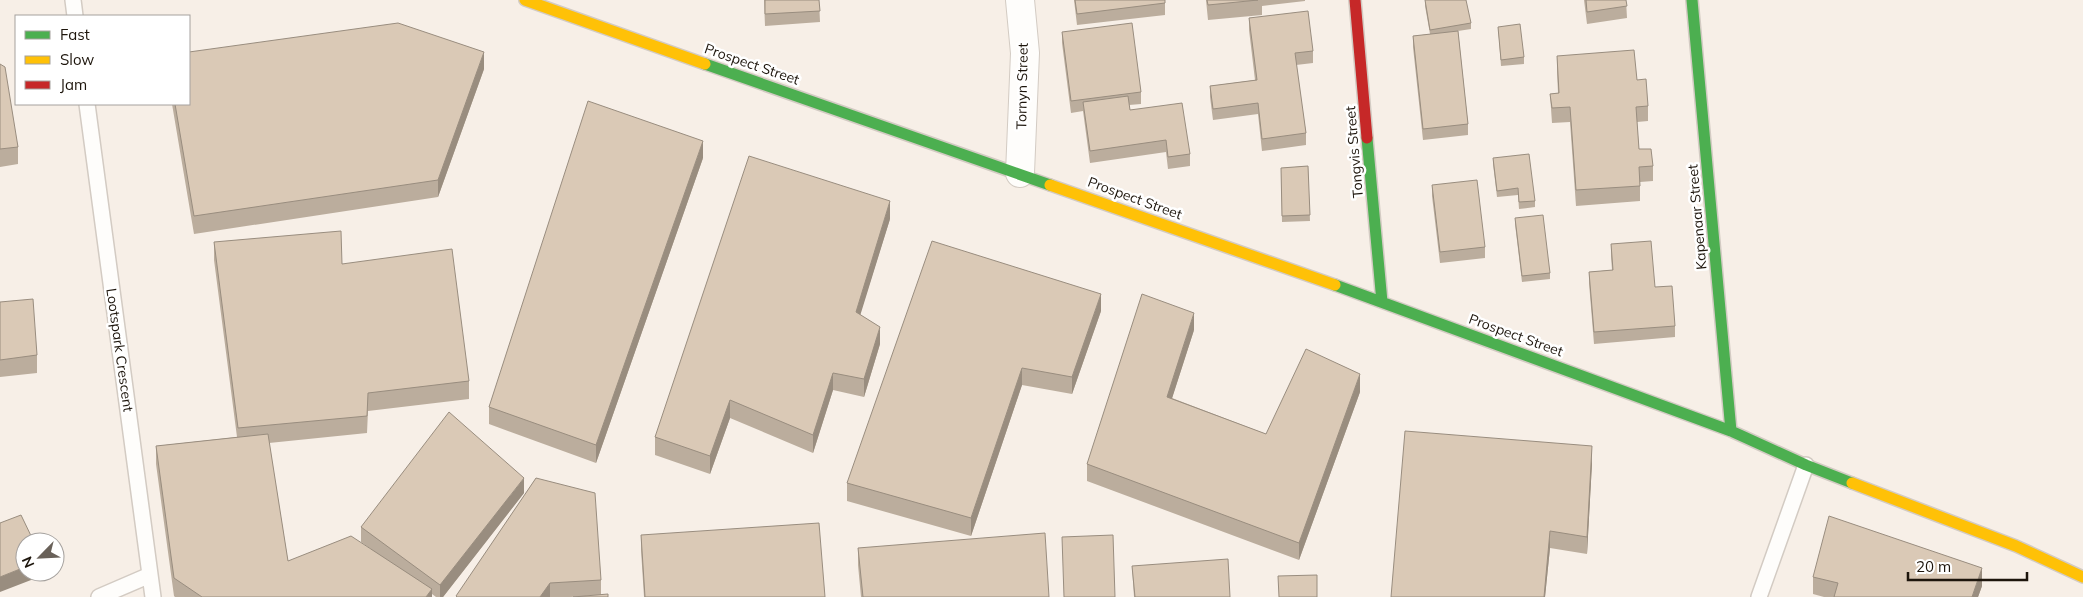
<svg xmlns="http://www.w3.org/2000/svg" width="2083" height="597" font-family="Mulish,sans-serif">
<rect width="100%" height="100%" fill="#f7efe7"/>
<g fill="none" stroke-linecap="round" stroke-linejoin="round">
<g stroke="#d3cbc3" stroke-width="18">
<path id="lane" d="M73,0L75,16
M87,104L153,597
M99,597L150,575
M1759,597L1806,465"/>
</g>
<g stroke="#d3cbc3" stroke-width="30">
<path id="street" d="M1020,173L1025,53L1020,0"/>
</g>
<g stroke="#d3cbc3" stroke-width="14">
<path id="fast" d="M1692,0L1731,431
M705,64L1050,185
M1367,138L1382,302
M1335,285L1731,431L1806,465L1852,483"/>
</g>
<g stroke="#d3cbc3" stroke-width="14">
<path id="slow" d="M525,0L705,64
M1050,185L1335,285
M1852,483L2016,546L2083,577"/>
</g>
<g stroke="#d3cbc3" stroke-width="14">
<path id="jam" d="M1355,0L1367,138"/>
</g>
<use href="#lane" stroke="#fefdfb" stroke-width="15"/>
<use href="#street" stroke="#fefdfb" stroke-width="28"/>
<use href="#fast" stroke="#4caf50" stroke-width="11"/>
<use href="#slow" stroke="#ffc107" stroke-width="11"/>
<use href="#jam" stroke="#c62828" stroke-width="11"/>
</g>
<path fill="#bbad9d" d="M764,0H819L820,22L765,26Z
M1074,0H1165V15L1077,25Z
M1206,0H1305V1L1262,6V15L1208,20Z
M1425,0L1471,23V29L1458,31L1468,124V135L1423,140L1413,47V36L1430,34L1425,6Z
M1584,0H1626L1627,18L1587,24Z
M1249,18L1313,51V63L1296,65L1306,133V145L1262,151L1258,114L1213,120L1210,97V86L1255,80L1249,30Z
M1498,27L1524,57V64L1501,66Z
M1062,32L1141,92V104L1129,105L1130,110L1190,154V166L1168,169L1166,152L1090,163L1083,111L1071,113L1062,43Z
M1557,56L1637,80L1648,106V121L1637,122L1639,149L1653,166V181L1640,182V201L1576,206L1570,122L1552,123L1550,94L1558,93L1557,71Z
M0,64L18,147V164L0,167Z
M484,69L438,197L194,234L172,104H189Z
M703,158L596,463L489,424V407Z
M1493,158L1535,201V207L1519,209L1518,195L1497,197L1493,164Z
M1308,166L1310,221L1282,222L1281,168Z
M1432,185L1485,247V258L1440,263L1432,196Z
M1515,218L1550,273V279L1522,282L1515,224Z
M890,219L860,314L880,344L864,397L833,390L813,453L730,418L710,474L655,455V437Z
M214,242L342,264L469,381V399L368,411L367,433L269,443L288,561L371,549L361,542V527L524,493L443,597H436L432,594V597H175L174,596L156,464V446L237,437L214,260Z
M1611,244L1655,287L1675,326V337L1594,344L1589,283V272L1612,270L1611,256Z
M0,302L37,355V373L0,377Z
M1101,311L1072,394L1022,385L971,536L847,501V483Z
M1194,330L1172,398L1266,434L1360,392L1299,560L1087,481V464Z
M1592,463L1587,554L1550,548L1545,597H1391Z
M536,478L601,580V595L571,597H456Z
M641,535L825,597H644L641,550Z
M858,548L1049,597H861L858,565Z
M1132,566L1230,597H1134Z
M1813,577L1982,586L1978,597H1824L1813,594Z"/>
<path fill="#998d7f" d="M484,52V69L438,197V180Z
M703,141V158L596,463V445Z
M890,201V219L856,329V312Z
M1101,294V311L1072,394V377Z
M1194,313V330L1167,414V397Z
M880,327V344L864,397V379Z
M1022,368V385L971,536V518Z
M833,373V390L813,453V435Z
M1360,374V392L1299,560V543Z
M730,400V418L710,474V456Z
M1592,446V463L1587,554V537Z
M524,478V493L443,597H440V585Z
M1550,531V548L1545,597H1544Z
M25,567V572H44V575L0,592V577Z
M1982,568V586L1978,597H1972Z
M550,583V597H540Z
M432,589V597H426Z"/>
<path fill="#dac9b6" stroke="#998d7f" d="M765,0H819L820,11L765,14Z
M1075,0H1165V3L1077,14Z
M1207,0H1258L1208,5Z
M1425,0H1466L1471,23L1430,30Z
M1586,0H1626L1627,6L1587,12Z
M1308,11L1313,51L1295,53L1306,133L1262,139L1258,103L1213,109L1210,86L1257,80L1249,18Z
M398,23L484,52L438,180L194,216L175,104H189V52Z
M1132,23L1141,92L1071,101L1062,32Z
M1520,24L1524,57L1501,60L1498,27Z
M1458,31L1468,124L1423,129L1413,36Z
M1634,50L1637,80L1646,79L1648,106L1636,107L1639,149H1651L1653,166L1639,167L1640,186L1576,190L1570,107L1552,108L1550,94L1559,93L1557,56Z
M0,64L5,67L18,147L0,149Z
M1128,96L1130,110L1182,103L1190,154L1168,157L1166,140L1090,151L1083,102Z
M588,101L703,141L596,445L489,407Z
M1529,154L1535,201L1519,202L1518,188L1497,191L1493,158Z
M749,156L890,201L856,312L880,327L864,379L833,373L813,435L730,400L710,456L655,437Z
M1308,166L1310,215L1282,216L1281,168Z
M1477,180L1485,247L1440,252L1432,185Z
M1543,215L1550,273L1522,276L1515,218Z
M341,231L342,264L452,249L469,381L368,393L367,416L238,428L214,242Z
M932,241L1101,294L1072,377L1022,368L971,518L847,483Z
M1651,241L1655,287L1672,286L1675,326L1594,332L1589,272L1613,270L1611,244Z
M1142,294L1194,313L1167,397L1266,434L1306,349L1360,374L1299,543L1087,464Z
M33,299L37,355L0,360V302Z
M449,412L524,478L440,585L361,527Z
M1405,431L1592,446L1587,537L1550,531L1544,597H1391Z
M268,434L288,561L351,536L432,589L426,597H202L174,578L156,446Z
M536,478L595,493L601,580L550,583L540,597H457L456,596Z
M21,515L34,542H25V567L0,577V523Z
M1829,516L1982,568L1972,597H1834L1838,583L1813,577Z
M819,523L825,597H645L641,535Z
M1045,533L1049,597H863L858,548Z
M1113,535L1115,597H1064L1062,537Z
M1228,559L1230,597H1135L1132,566Z
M1317,575V597H1279L1278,576Z
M608,594V597H573Z"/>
<g text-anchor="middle" stroke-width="5" stroke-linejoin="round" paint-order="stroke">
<g font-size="14" fill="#1d150c" stroke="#fff">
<text transform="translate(752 64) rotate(19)" y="5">Prospect Street</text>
<text transform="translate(1022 86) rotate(-89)" y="5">Tornyn Street</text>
<text transform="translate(1354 152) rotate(-95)" y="5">Tongvis Street</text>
<text transform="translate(1135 198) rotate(20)" y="5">Prospect Street</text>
<text transform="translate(1697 217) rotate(-95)" y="5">Kapenaar Street</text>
<text transform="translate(1516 335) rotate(20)" y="5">Prospect Street</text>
<text transform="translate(120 350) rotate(82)" y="5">Lootspark Crescent</text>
</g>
</g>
<rect x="15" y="15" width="175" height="90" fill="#ffffff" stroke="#a5a19e"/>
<rect x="25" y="31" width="25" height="8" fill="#4caf50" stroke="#a5a19e"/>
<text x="60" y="40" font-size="15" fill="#1d150c">Fast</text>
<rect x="25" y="56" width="25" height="8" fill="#ffc107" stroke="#a5a19e"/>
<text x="60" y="65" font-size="15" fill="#1d150c">Slow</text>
<rect x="25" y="81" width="25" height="8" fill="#c62828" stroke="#a5a19e"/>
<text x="60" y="90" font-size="15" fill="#1d150c">Jam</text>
<g transform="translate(40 557) rotate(246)"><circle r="24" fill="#ffffff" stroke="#a5a19e"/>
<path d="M0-4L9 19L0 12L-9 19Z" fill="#696159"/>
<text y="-8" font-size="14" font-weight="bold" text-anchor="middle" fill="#1d150c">N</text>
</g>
<path d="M1908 572v8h119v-8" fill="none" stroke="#1d150c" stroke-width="2.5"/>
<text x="1916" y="572" font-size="15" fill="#1d150c" stroke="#ffffff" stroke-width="4" paint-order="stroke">20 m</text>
</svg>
